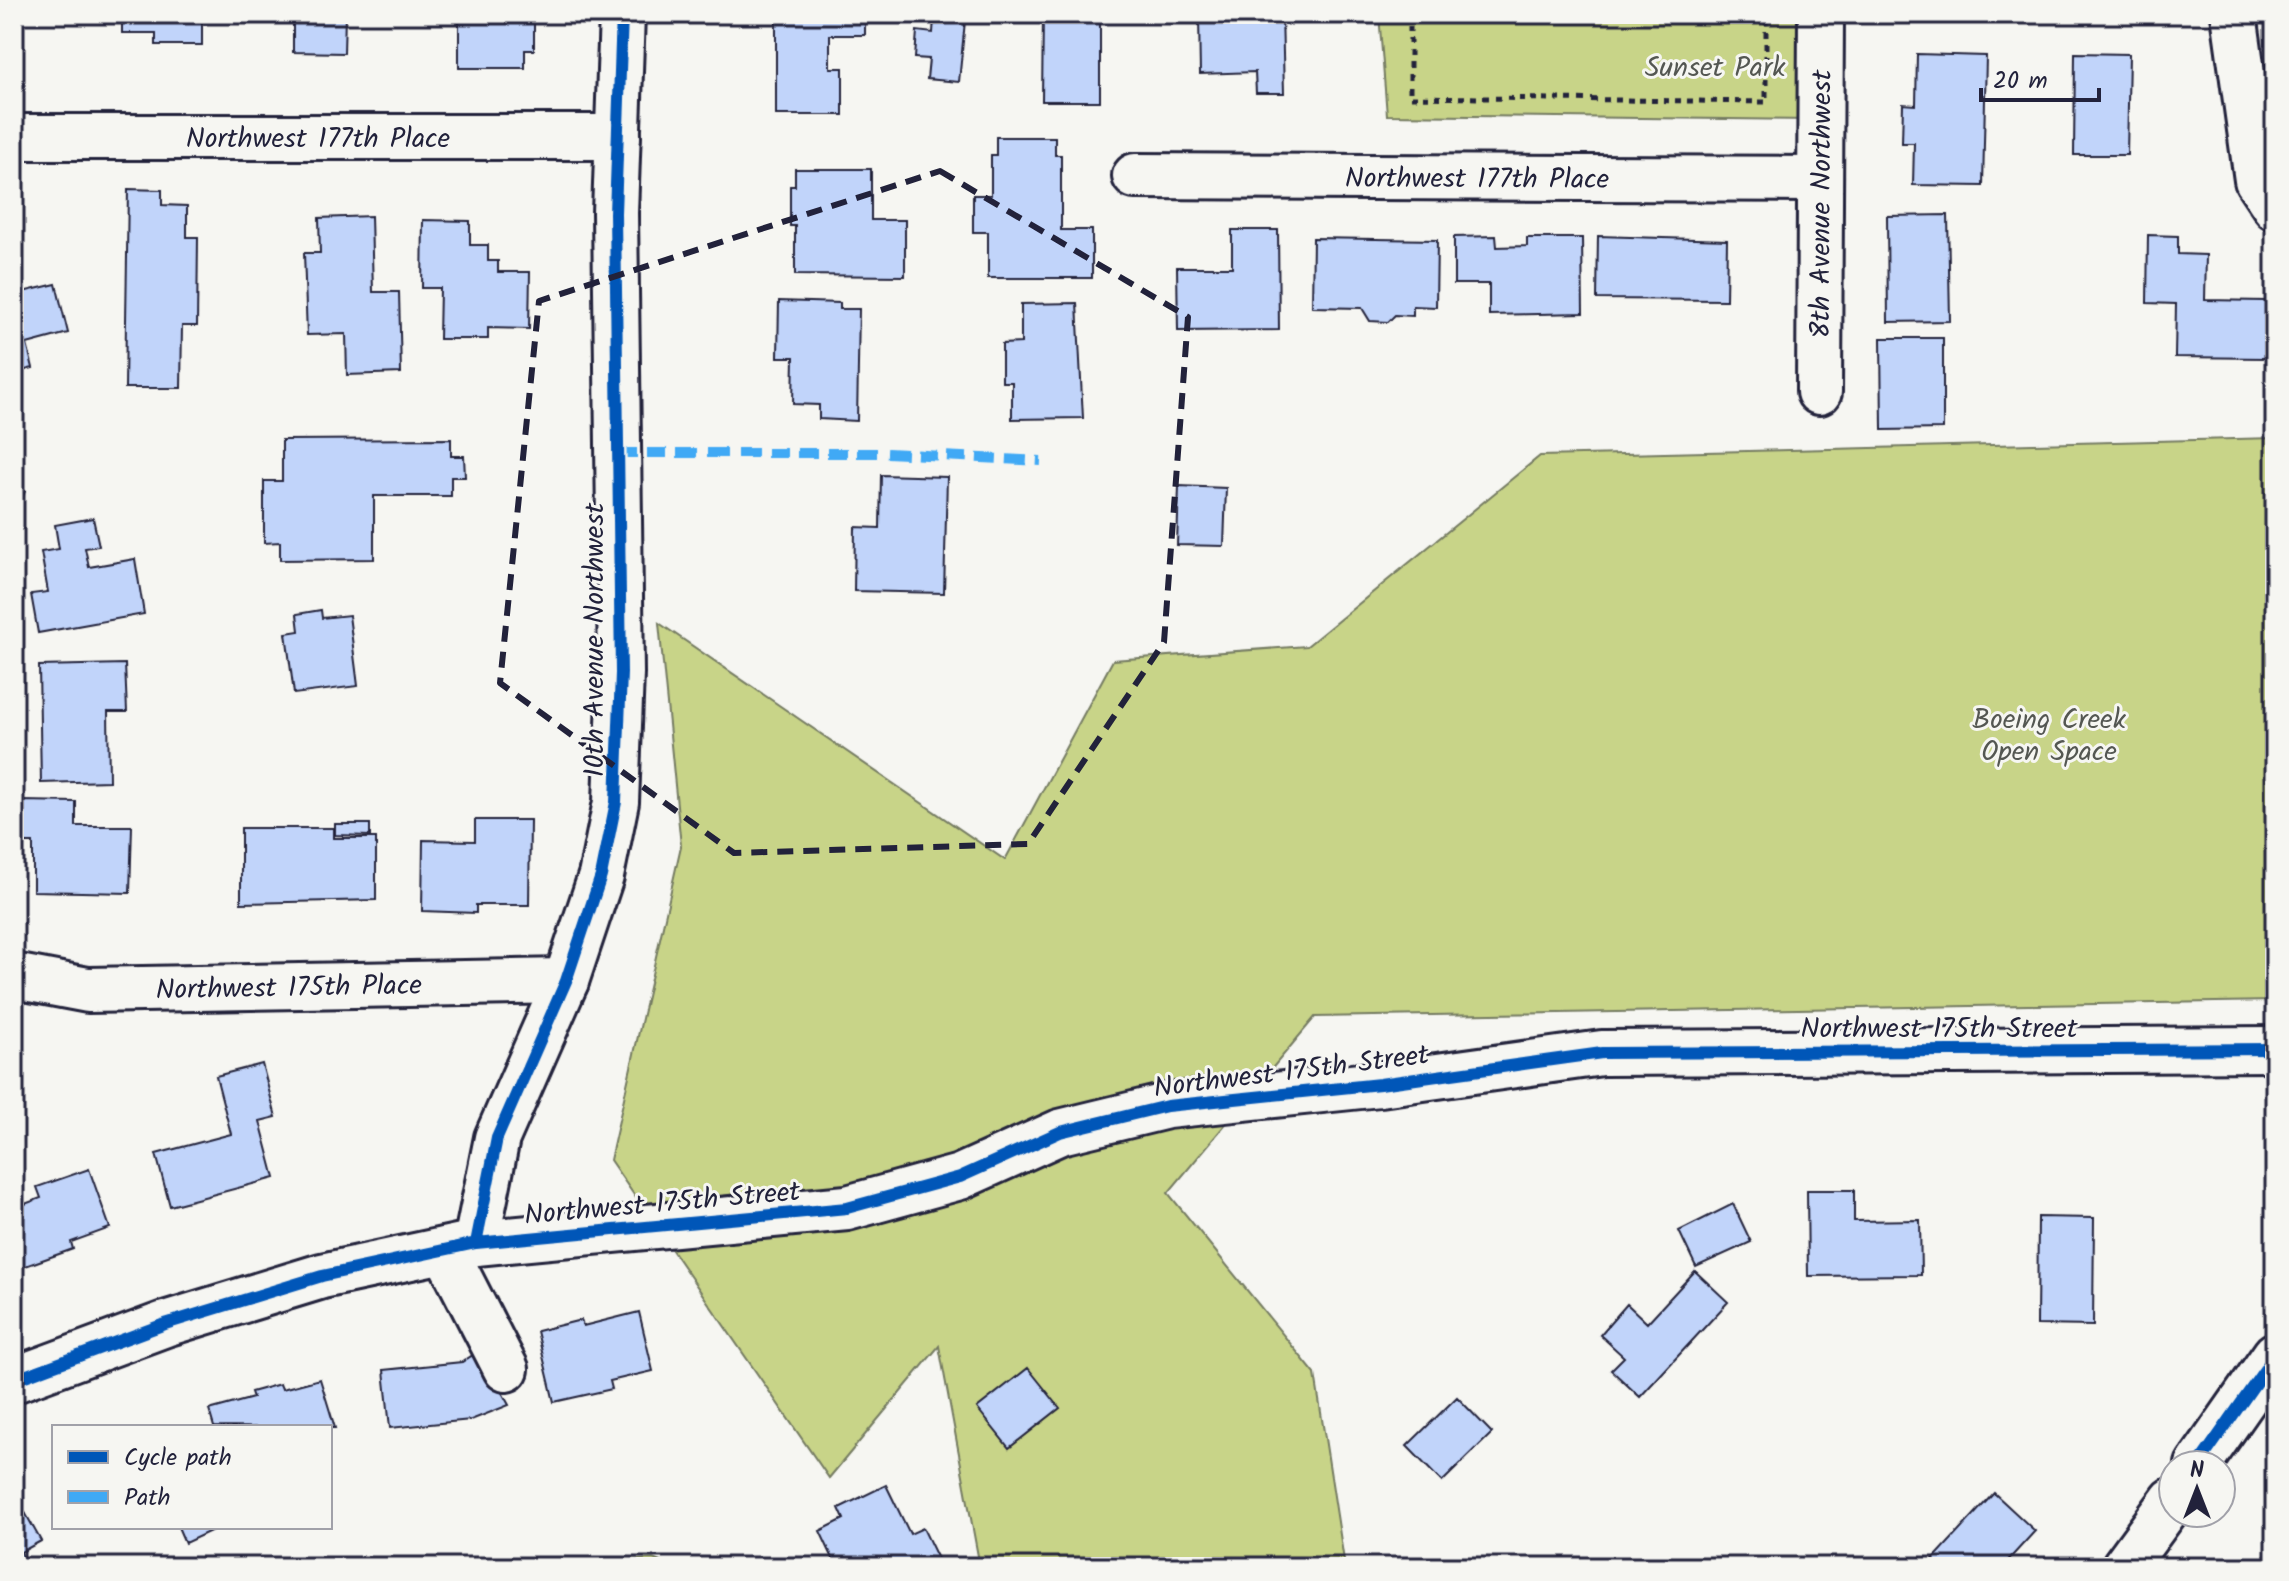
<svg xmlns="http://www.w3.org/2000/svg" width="2289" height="1581" font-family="Kalam,sans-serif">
<rect width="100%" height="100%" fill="#f6f6f2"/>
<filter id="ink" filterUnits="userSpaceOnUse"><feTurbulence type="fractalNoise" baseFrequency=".0125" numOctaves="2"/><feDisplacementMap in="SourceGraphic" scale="16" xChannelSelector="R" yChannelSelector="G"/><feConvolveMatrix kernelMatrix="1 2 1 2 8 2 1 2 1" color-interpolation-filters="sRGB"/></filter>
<g filter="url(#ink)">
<path fill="#c8d488" stroke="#757b62" stroke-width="2" d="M1379,14H1812L1811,120L1387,115Z
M2275,438V1001L1315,1017L1168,1193L1315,1374L1345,1567H980L939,1346L829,1478L610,1160L681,846L659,623L1005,860L1113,660L1307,646L1540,456Z
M653,1559L672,1567H385Z"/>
<path fill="#c1d4fa" stroke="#22223b" stroke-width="2" d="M122,14H202V45H156V33H122Z
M293,14H345L344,53L293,52Z
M459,14H534V50H525V68H459Z
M776,14H865V35H830V68H843V115H776Z
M1043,14H1100V101H1042Z
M1282,14L1284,93H1256L1255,72L1200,74L1199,16Z
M934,18L965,21L959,82L927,79L929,59L915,58L917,31L933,33Z
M2075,53L2129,54L2127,155H2074Z
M1917,54L1986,56L1983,186L1913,185L1914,143H1902L1903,104L1916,105Z
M996,137H1055V155H1061V230H1092V278H988V232H973V195H991V155H996Z
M795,169H871V220H905V276L795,275V226H790V186H795Z
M128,189L162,190V205L187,206V237H198L197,326H182L181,388H125Z
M1948,215L1950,321L1888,322L1887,216Z
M371,216L373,292H399L401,373L347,375L346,334L307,335L304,253H320L319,218Z
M423,220L470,221V245H488V261H498V272H530L529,329L488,328V339H439L440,288H422Z
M1232,230H1278L1279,330L1178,331L1177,267H1232Z
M2148,235L2178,236V254L2206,255L2205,300L2266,301V358L2175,357L2176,304L2147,303Z
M1496,236L1497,247L1527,246V238H1582L1583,313L1489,315V284H1454V237Z
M1598,236L1727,240L1726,300L1597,299Z
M1313,238L1437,240L1436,307L1413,306V316L1395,315L1388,322L1370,321L1362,308L1312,307Z
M56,284L68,333L27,344L33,368L14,373V294Z
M779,301L840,303V309H859L857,421L819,419V405L793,404L794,357H778Z
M1077,303L1083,418L1012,419V382H1002V344L1021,343V304Z
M1881,338H1943V429L1882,430Z
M451,439V456H464L465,477H451V496H374V559L280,560V542L264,543V481H282V440Z
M881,475L947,477L944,593L854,591L855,527L880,528Z
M14,486L25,491L14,516Z
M1179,486L1226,488L1224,546L1177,545Z
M93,518L99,546L85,548L89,567L135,559L144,614L38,633L31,594L48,592L41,552L59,549L55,525Z
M321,610L322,618L349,615L358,686L294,694L286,633L299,631L297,614Z
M125,664L127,712H108L109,781L41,783L39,666Z
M22,801L76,802V826H132L130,893L33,891V843H21Z
M475,820H530L529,905H476V913L422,911L423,840L475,841Z
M335,824H370V836L335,835Z
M241,828H333V838H376V900L241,903Z
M262,1064L276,1117L260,1121L275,1178L170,1206L156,1154L231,1134L216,1076Z
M89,1169L110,1228L71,1242L73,1249L14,1270V1208L41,1198L37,1187Z
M1807,1190H1854V1221L1920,1220L1921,1275L1808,1276Z
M1733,1204L1751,1242L1696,1267L1679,1231Z
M2038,1217L2094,1218L2093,1326L2037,1325Z
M1695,1271L1728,1302L1640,1397L1611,1370L1624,1357L1600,1335L1627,1304L1647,1323Z
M639,1312L653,1371L610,1381L612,1389L554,1402L537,1331L581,1320L583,1326Z
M479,1351L509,1405L471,1420L390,1428L384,1370L462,1362Z
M1028,1368L1060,1408L1009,1448L977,1408Z
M320,1379L335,1428L214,1427L209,1410L253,1398L251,1392L280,1384L282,1389Z
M1457,1397L1492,1433L1442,1482L1407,1446Z
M886,1485L910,1534L923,1528L940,1563L930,1567H837L820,1531L844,1519L839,1508Z
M1994,1493L2035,1531L2002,1567H1926Z
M18,1500L41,1541L21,1552L28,1567H14V1502Z
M178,1527H219L185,1543Z"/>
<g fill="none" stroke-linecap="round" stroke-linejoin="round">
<g stroke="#22223b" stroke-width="50">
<g id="minor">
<path d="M2234,14L2257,180L2275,207"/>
<path id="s1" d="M16,137H618"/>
<path id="s2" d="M1135,176L1820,179"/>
<path id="s3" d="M1819,392L1821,14"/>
<path id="s4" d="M14,976L88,990L566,981"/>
<path d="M476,1243L497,1138L566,981L601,876L616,802L621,673L615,213L622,14"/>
<path d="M445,1250L506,1369"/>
<path d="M14,1380L165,1324L322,1276L476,1243L847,1208L960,1177L1060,1132L1167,1106L1380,1084L1602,1053L2275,1049"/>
<path d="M2198,1465L2275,1355"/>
<path d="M2124,1567L2173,1500"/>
</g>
</g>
<path stroke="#22223b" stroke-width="5" stroke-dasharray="6 6" stroke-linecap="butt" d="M1410,14V97L1766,102V14"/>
<use href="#minor" stroke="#f6f6f2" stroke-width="44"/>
<path stroke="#3fa9f5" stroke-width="10" stroke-dasharray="20 10" stroke-linecap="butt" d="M617,453H886L1041,461"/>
<g stroke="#f6f6f2" stroke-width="17">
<path id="cycleway" d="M476,1243L497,1138L566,981L601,876L616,802L621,673L615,213L622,14
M14,1380L165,1324L322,1276L476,1243L847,1208L960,1177L1060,1132L1167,1106L1380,1084L1602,1053L2275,1049
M2198,1465L2275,1355"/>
</g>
<use href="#cycleway" stroke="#0057b8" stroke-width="12"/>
</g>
</g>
<path fill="none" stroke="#22223b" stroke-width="6" stroke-dasharray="16 10" stroke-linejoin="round" d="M940,171L1188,317L1164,642L1028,844L734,853L500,683L539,301Z"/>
<g text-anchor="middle" stroke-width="6" stroke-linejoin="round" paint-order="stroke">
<g font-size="28" fill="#545752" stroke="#f6f6f2">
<text x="1715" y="76">Sunset Park</text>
<text x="2049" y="728">Boeing Creek<tspan x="2049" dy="32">Open Space</tspan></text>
</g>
<g font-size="28" fill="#22223b" stroke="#f6f6f2">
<text dy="10" stroke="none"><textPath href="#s1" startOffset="302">Northwest 177th Place</textPath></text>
<text dy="10" stroke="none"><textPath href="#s2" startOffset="342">Northwest 177th Place</textPath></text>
<text dy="10" stroke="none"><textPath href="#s3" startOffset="188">8th Avenue Northwest</textPath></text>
<text transform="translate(593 640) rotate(-90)" y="10">10th Avenue Northwest</text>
<text dy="10" stroke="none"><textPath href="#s4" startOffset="276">Northwest 175th Place</textPath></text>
<text x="1939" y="1037">Northwest 175th Street</text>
<text transform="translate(1291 1070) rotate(-7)" y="10">Northwest 175th Street</text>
<text transform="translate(662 1202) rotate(-5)" y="10">Northwest 175th Street</text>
</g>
</g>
<rect width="2289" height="1581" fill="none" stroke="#f6f6f2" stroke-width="48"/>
<rect x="24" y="24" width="2241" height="1533" fill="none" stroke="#22223b" stroke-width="3" filter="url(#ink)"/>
<rect x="52" y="1425" width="280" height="104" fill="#f6f6f2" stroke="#a1a1a9" stroke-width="2"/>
<rect x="68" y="1451" width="40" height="12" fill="#0057b8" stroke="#a1a1a9" stroke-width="2"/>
<text x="124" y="1465" font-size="24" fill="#22223b">Cycle path</text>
<rect x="68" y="1491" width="40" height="12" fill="#3fa9f5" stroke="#a1a1a9" stroke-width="2"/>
<text x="124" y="1505" font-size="24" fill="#22223b">Path</text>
<g transform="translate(2197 1489)"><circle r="38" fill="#f6f6f2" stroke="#a1a1a9" stroke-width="2"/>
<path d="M0-6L14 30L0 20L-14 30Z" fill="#22223b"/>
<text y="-12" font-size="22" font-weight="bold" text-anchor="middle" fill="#22223b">N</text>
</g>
<path d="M1981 88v12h118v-12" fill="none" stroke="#22223b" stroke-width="4"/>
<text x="1993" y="88" font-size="24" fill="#22223b" stroke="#f6f6f2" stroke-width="6" paint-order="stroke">20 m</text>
</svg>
